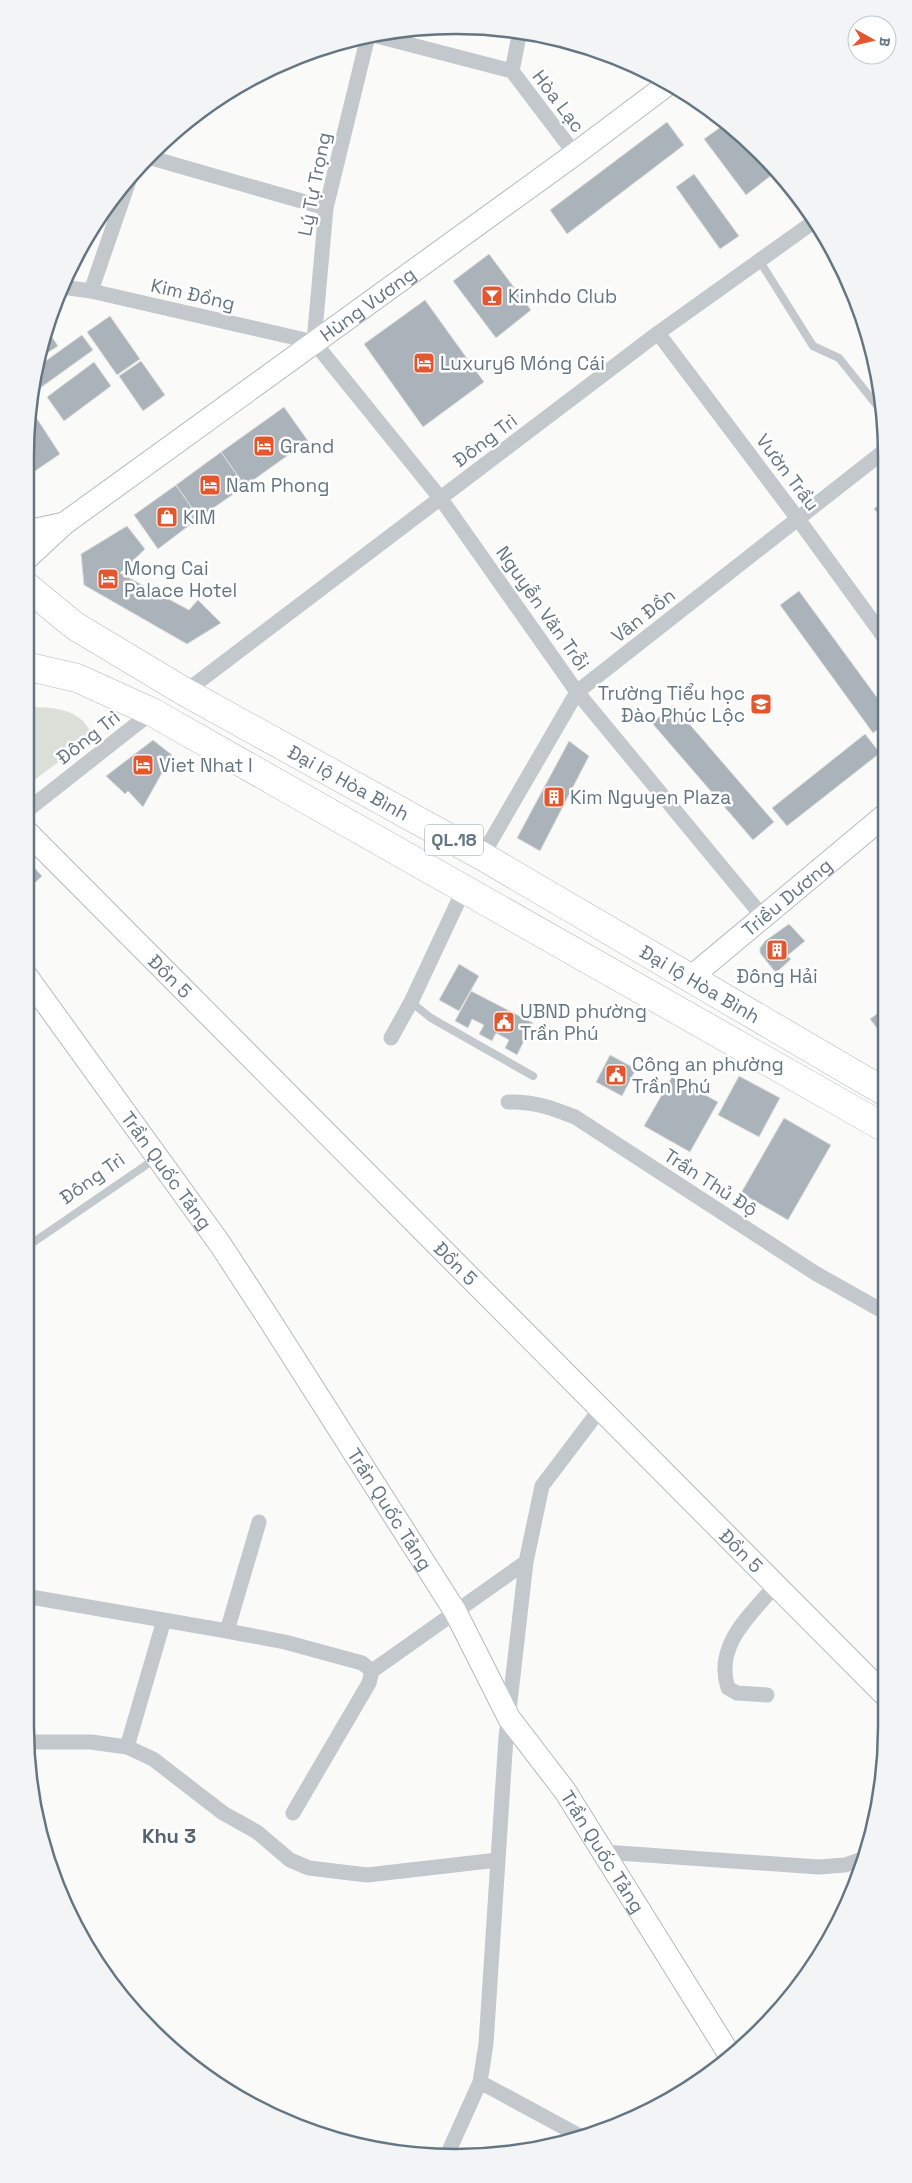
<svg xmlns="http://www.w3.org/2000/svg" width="912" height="2183" font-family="'Space Grotesk',sans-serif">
<rect width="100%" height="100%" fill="#fafaf8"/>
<path fill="#dadfd7" d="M25,707C49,707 81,707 91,734L88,740L25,787Z"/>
<path fill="#aab3b9" stroke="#dcdcda" d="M667,122L684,145L567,234L550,210Z
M725,124L778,170L746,195L704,139Z
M694,174L739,236L720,249L676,187Z
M489,254L531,310L496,338L453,281Z
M425,300L484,382L423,427L364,344Z
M110,316L140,359L117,375L87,332Z
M46,328L58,346L41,357Z
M82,335L93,350L36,391L40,365Z
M141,361L165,395L143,411L119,376Z
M94,362L111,386L64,421L47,397Z
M284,407L308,441L245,486L221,452Z
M32,411L60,454L35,471L25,456Z
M221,452L245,486L199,518L176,485Z
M176,485L199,518L158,549L134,515Z
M884,501V520L874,509Z
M127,526L145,549L120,573L189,610L198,600L221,623L187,644L84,585L81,554Z
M799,591L884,707V725L873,733L780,605Z
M673,705L774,822L753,840L652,723Z
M865,734L880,753L787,826L772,808Z
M153,740L172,755L143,807L128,791L125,794L106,776Z
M569,741L589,756L540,851L517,838Z
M27,860L42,876L25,892V861Z
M789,924L805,941L787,956L791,959L776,973L760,953V948L765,941Z
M459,964L479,976L459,1011L439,1000Z
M471,991L533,1023L517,1055L505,1048L509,1040L496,1033L492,1041L479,1034L484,1025L472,1019L468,1028L455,1021Z
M885,1008V1039L870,1019Z
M610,1055L636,1069L622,1096L596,1082Z
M739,1076L780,1098L759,1137L718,1115Z
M672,1077L718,1102L690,1152L644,1126Z
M784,1118L831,1145L788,1220L741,1193Z"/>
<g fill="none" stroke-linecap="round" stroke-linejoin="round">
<g stroke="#b3babf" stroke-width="24">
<g id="secondary">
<path d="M25,532L62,524"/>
<path id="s1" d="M25,560L65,523L575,154L668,84"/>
<path id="s2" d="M25,830L887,1697"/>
<path id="s3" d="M25,974L220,1244L269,1319L455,1611L509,1718L565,1791L731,2057"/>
<path id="s4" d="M690,978L884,816"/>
</g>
</g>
<g stroke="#b4b9bd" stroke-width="29">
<g id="highway">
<path id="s5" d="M25,585L75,626L185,692L482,856L885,1092"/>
<path d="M25,666L77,678L152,712L885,1128"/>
</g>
</g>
<path stroke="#c3c8cc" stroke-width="8" d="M759,260L813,346L839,358L883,413
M411,1002L431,1018L533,1076
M25,1248L155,1159"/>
<path stroke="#c3c8cc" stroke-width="15" d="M520,31L512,71L575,154
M373,35L512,71
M148,157L326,208
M62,287L91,291L314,342
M91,291L132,172
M658,333L798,519L884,637
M314,342L441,499L577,692L763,917
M314,342L326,208L368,36
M185,692L658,333L812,223
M25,812L152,712
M482,856L577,692L883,452
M391,1038L411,1002L464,889
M508,1102C533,1101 552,1108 575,1117L815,1273L886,1313
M25,1596L227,1631L285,1642L362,1663L372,1671
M227,1631L259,1522
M767,1695L737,1693L728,1688C714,1646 750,1615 775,1586
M27,1742H91L127,1747L153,1759L223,1813L257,1832L290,1860L309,1868L367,1875L498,1860
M127,1747L164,1620
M293,1813L369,1683L372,1671L526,1562
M604,1852L819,1867L845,1865L865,1858
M480,2082L578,2135
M448,2153L480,2082L486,2044L506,1737L526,1562L542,1486L601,1408"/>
<use href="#secondary" stroke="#fff" stroke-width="22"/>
<use href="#highway" stroke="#fff" stroke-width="28"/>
</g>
<defs>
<g id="bar-square" transform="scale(1.125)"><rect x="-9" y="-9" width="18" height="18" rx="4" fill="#e4572e" stroke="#fff"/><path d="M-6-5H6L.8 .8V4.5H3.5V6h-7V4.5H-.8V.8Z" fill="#fff"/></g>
<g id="hotel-square" transform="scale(1.125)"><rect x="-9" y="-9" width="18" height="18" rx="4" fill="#e4572e" stroke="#fff"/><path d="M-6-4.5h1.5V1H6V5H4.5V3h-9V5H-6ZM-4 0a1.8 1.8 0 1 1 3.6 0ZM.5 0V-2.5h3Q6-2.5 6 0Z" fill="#fff"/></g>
<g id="shop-square" transform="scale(1.125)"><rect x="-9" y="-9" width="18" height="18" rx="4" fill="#e4572e" stroke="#fff"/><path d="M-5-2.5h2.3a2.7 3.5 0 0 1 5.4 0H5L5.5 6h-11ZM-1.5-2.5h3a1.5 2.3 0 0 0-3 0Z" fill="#fff"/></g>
<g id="school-square" transform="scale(1.125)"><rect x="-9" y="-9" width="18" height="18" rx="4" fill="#e4572e" stroke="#fff"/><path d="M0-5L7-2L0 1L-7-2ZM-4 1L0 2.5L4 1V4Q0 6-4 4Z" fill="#fff"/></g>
<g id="building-square" transform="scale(1.125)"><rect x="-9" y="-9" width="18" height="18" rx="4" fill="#e4572e" stroke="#fff"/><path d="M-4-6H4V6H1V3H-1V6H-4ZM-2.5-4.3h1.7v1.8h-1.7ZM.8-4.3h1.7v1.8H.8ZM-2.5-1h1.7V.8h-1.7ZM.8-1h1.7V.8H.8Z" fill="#fff"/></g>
<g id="civic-square" transform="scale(1.125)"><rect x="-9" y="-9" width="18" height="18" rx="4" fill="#e4572e" stroke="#fff"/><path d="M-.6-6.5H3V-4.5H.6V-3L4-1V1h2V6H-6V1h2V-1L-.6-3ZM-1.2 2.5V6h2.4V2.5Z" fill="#fff"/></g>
</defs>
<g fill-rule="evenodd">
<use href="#bar-square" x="492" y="296"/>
<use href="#hotel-square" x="424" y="363"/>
<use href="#hotel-square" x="264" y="446"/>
<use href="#hotel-square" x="210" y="485"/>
<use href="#shop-square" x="167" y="517"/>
<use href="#hotel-square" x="108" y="579"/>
<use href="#school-square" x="761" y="704"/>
<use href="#hotel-square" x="143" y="765"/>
<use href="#building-square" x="554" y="797"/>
<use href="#building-square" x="777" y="950"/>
<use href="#civic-square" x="504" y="1022"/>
<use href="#civic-square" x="616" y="1075"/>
</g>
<g text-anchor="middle" stroke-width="5" stroke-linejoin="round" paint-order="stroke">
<rect fill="#fff" stroke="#939fa8" stroke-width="1" x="425" y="824.5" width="58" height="31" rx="4"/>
<g font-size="18" font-weight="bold" fill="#657683">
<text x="454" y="846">QL.18</text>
</g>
<g font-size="19" fill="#657683" stroke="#fff">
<text transform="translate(559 101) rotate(53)" y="7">Hòa Lạc</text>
<text transform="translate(314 184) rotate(-79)" y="7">Lý Tự Trọng</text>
<text transform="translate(193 294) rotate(13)" y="7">Kim Đồng</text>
<text dy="7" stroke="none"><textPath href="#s1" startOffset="428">Hùng Vương</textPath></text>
<text transform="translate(485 440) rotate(-37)" y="7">Đông Trì</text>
<text transform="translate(788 472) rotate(53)" y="7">Vườn Trầu</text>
<text transform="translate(543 608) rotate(55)" y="7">Nguyễn Văn Trỗi</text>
<text transform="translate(643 615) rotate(-38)" y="7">Vân Đồn</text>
<text transform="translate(88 737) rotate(-38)" y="7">Đông Trì</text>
<text dy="7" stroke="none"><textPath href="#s5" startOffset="380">Đại lộ Hòa Bình</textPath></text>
<text dy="7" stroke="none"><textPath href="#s4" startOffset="126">Triều Dương</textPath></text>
<text dy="7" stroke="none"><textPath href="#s2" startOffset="206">Đồn 5</textPath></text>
<text dy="7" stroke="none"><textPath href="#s5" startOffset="785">Đại lộ Hòa Bình</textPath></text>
<text dy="7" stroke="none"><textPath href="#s3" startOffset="242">Trần Quốc Tảng</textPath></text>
<text transform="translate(92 1178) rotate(-35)" y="7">Đông Trì</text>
<text transform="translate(711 1182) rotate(33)" y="7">Trần Thủ Độ</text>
<text dy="7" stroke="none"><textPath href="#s2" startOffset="611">Đồn 5</textPath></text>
<text dy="7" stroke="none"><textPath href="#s3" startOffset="648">Trần Quốc Tảng</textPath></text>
<text dy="7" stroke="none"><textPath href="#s2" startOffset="1016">Đồn 5</textPath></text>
<text dy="7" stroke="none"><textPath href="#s3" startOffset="1052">Trần Quốc Tảng</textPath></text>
</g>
<g font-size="19" fill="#657683" stroke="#fff" text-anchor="start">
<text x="508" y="303">Kinhdo Club</text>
<text x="440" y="370">Luxury6 Móng Cái</text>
<text x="280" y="453">Grand</text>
<text x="226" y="492">Nam Phong</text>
<text x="183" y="524">KIM</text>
<text x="124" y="575">Mong Cai<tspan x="124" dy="22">Palace Hotel</tspan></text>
<text x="745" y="700" text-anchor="end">Trường Tiểu học<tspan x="745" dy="22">Đào Phúc Lộc</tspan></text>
<text x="159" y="772">Viet Nhat I</text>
<text x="570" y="804">Kim Nguyen Plaza</text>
<text x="777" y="983" text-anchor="middle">Đông Hải</text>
<text x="520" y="1018">UBND phường<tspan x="520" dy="22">Trần Phú</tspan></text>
<text x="632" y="1071">Công an phường<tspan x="632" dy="22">Trần Phú</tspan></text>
</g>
<g font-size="20" font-weight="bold" fill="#57646e" stroke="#fff">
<text x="169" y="1843">Khu 3</text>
</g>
</g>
<path d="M0 0H912V2183H0ZM456 34H456A422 422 0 0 1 878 456V1727A422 422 0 0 1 456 2149H456A422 422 0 0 1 34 1727V456A422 422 0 0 1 456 34Z" fill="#f3f4f5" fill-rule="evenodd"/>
<path fill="none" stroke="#657683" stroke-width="2.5" d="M456 34H456A422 422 0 0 1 878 456V1727A422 422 0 0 1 456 2149H456A422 422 0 0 1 34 1727V456A422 422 0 0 1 456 34Z"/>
<g transform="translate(872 40) rotate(98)"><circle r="24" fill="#ffffff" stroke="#c1c8cd"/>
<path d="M0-4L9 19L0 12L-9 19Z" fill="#e4572e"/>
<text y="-8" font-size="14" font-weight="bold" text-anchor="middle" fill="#657683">B</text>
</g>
</svg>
